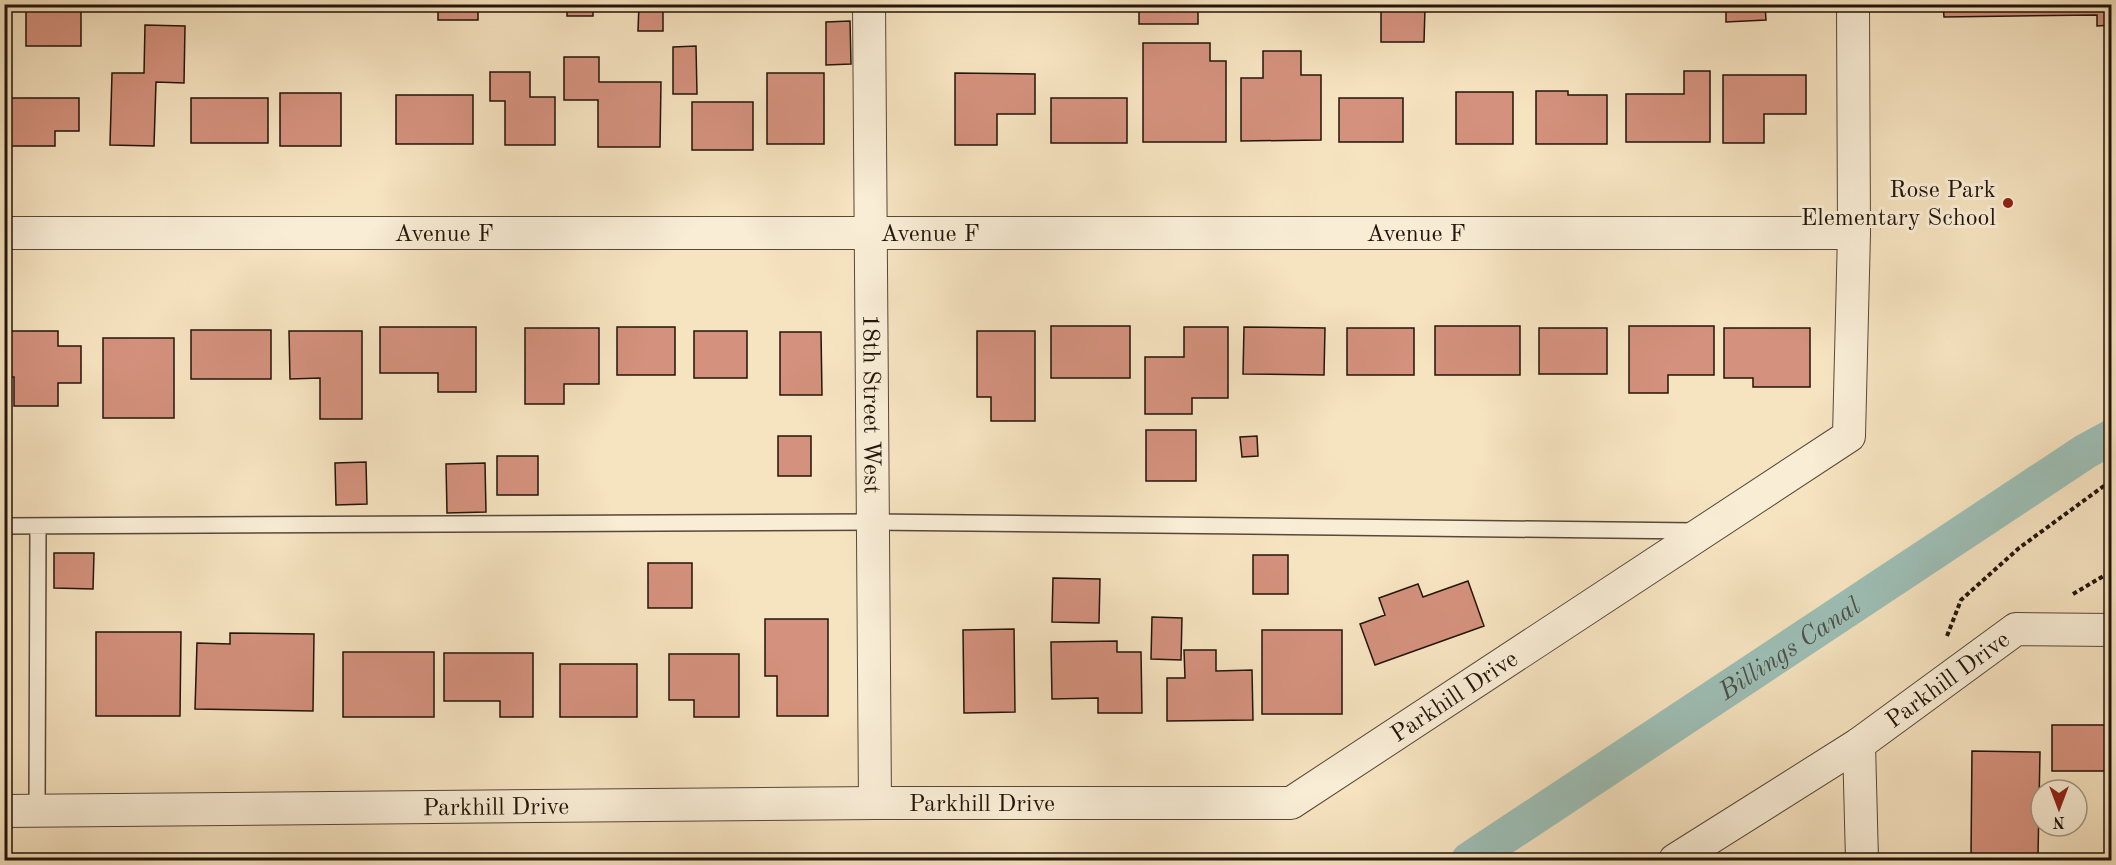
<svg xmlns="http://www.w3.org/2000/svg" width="2116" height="865" font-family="'Old Standard TT',serif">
<rect width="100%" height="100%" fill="#f6e3c0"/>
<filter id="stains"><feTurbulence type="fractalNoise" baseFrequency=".00333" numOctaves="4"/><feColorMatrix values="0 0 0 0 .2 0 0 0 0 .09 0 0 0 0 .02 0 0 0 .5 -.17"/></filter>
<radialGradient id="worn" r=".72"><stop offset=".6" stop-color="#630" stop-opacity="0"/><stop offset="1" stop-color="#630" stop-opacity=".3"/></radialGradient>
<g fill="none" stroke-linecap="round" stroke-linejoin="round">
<path stroke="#9dbeb5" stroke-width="36" id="s1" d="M1469,860L2086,451L2112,437"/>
</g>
<path fill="#d4917d" stroke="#22150a" stroke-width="1.5" d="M26,4H81V46H26Z
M438,4H478V20H438Z
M567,4H593V16H567Z
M639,4H663V31H638Z
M1139,4H1198V24H1139Z
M1726,4H1765L1766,20L1726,22Z
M1943,4H2112V25L2097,26V15L1944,17Z
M1381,7L1425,8L1424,42H1381Z
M850,21L851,64L826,65V22Z
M145,25L185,26L184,83L156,82L154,146L110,145L112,73H144Z
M1143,43H1210V61H1226V142H1143Z
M696,46L697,94H673V47Z
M1263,51H1301V75H1321V140L1241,141V78H1263Z
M564,57H599V82H661L660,147H598V100H564Z
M1684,71H1710V142H1626V94H1684Z
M490,72H530V97H555V145H505V101H490Z
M767,73H824V144H767Z
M955,73L1035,74V114H997V145H955Z
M1723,75H1806V114H1764V143H1723Z
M1536,91H1568V95H1607V144H1536Z
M1456,92H1513V144H1456Z
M280,93H341V146H280Z
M396,95H473V144H396Z
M4,98H79V131H55V146H4Z
M191,98H268V143H191Z
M1051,98H1127V143H1051Z
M1339,98H1403V142H1339Z
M692,102H753V150H692Z
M1051,326H1130V378H1051Z
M1435,326H1520V375H1435Z
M1629,326H1714V375H1668V393H1629Z
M380,327H476V392H438V373H380Z
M617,327H675V375H617Z
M1184,327H1228V398H1192V414H1145V357H1184Z
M1244,327L1325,328L1324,375L1243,374Z
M525,328H599V384H564V404H525Z
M1347,328H1414V375H1347Z
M1539,328H1607V374H1539Z
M1724,328H1810V387H1753V378H1724Z
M191,330H271V379H191Z
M4,331H58V346H81V383H58V406H14V377H4Z
M289,331H362V419H320V378L290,379Z
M694,331H747V378H694Z
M977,331H1035V421H991V397H977Z
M780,332H821L822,395H780Z
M103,338H174V418H103Z
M1146,430H1196V481H1146Z
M778,436H811V476H778Z
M1257,436L1258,456L1242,457L1240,437Z
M497,456H538V495H497Z
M366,462L367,504L336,505L335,463Z
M485,463L486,512L447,513L446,464Z
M54,553H94L93,589L54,588Z
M1253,555H1288V594H1253Z
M648,563H692V608H648Z
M1053,578L1100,579L1099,623L1052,622Z
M1468,581L1484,626L1375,665L1360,624L1385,615L1379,598L1418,584L1423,597Z
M1152,617L1182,618L1181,660L1151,659Z
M765,619H828V716H777V676H765Z
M1014,629L1015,712L964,713L963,630Z
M1262,630H1342V714H1262Z
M96,632H181L180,716H96Z
M230,633L314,634L313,711L195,709L197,643L230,644Z
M1117,641V652H1141L1142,713H1098V698L1052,699L1051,642Z
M1184,650H1216V671L1252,670L1253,720L1167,721V678H1185Z
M343,652H434V717H343Z
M444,653H533V717H500V701H444Z
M669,654H739V717H694V700H669Z
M560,664H637V717H560Z
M2052,725H2112V771H2052Z
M1972,751L2040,752L2038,856L1971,855Z"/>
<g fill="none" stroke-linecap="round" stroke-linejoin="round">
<g stroke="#574838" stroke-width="18">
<path id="lane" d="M4,526L872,522L1696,531
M37,811L38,526"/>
</g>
<g stroke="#574838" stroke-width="34">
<g id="street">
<path id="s2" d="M869,4L875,803"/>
<path id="s3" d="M4,233H1854"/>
<path d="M1859,744L1862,860"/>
<path id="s4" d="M4,811L875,803H1291L1849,436L1854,233L1853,4"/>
<path id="s5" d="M1675,860L1859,744L2016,629L2112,630"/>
</g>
</g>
<path stroke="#22150a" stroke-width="4" stroke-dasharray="4.5 3" stroke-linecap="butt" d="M2073,594L2112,571
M1947,636L1961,600L2019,548L2112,480"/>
<use href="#lane" stroke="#f9edd6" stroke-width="15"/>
<use href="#street" stroke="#f9edd6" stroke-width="32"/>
</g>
<circle fill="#8f2418" stroke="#f9edd6" stroke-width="2" cx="2008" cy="203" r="6"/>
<g text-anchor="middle" stroke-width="6" stroke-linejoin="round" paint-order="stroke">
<g font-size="24" fill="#22150a" stroke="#f9edd6" text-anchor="end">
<text x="1996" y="197">Rose Park<tspan x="1996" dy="28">Elementary School</tspan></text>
</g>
<g font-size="24" fill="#22150a" stroke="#f9edd6">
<text dy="8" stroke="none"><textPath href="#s3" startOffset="440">Avenue F</textPath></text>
<text dy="8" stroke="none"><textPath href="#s3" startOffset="926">Avenue F</textPath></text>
<text dy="8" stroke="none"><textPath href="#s3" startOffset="1412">Avenue F</textPath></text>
<text dy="8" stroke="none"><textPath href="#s2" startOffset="400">18th Street West</textPath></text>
<text dy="8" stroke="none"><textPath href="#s5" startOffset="327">Parkhill Drive</textPath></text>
<text dy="8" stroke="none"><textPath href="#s4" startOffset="1482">Parkhill Drive</textPath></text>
<text dy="8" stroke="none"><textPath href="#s4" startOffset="978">Parkhill Drive</textPath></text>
<text dy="8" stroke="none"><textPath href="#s4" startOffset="492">Parkhill Drive</textPath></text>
</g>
<g font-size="26" font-style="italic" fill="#4d5046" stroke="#f9edd6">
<text dy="9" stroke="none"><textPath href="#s1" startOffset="384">Billings Canal</textPath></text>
</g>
</g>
<rect width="2116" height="865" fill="none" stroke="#f6e3c0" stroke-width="24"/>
<rect x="6" y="6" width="2104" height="853" fill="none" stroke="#22150a" stroke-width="3"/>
<rect x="12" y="12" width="2092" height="841" fill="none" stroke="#22150a" stroke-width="1.5"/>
<g transform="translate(2059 808) rotate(180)"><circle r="28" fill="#f9edd6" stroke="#a39784" stroke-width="1.5"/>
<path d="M0-4.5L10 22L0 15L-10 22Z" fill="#8f2418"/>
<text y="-9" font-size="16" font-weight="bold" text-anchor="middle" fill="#22150a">N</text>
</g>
<rect width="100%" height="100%" filter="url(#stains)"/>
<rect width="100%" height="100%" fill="url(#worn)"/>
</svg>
